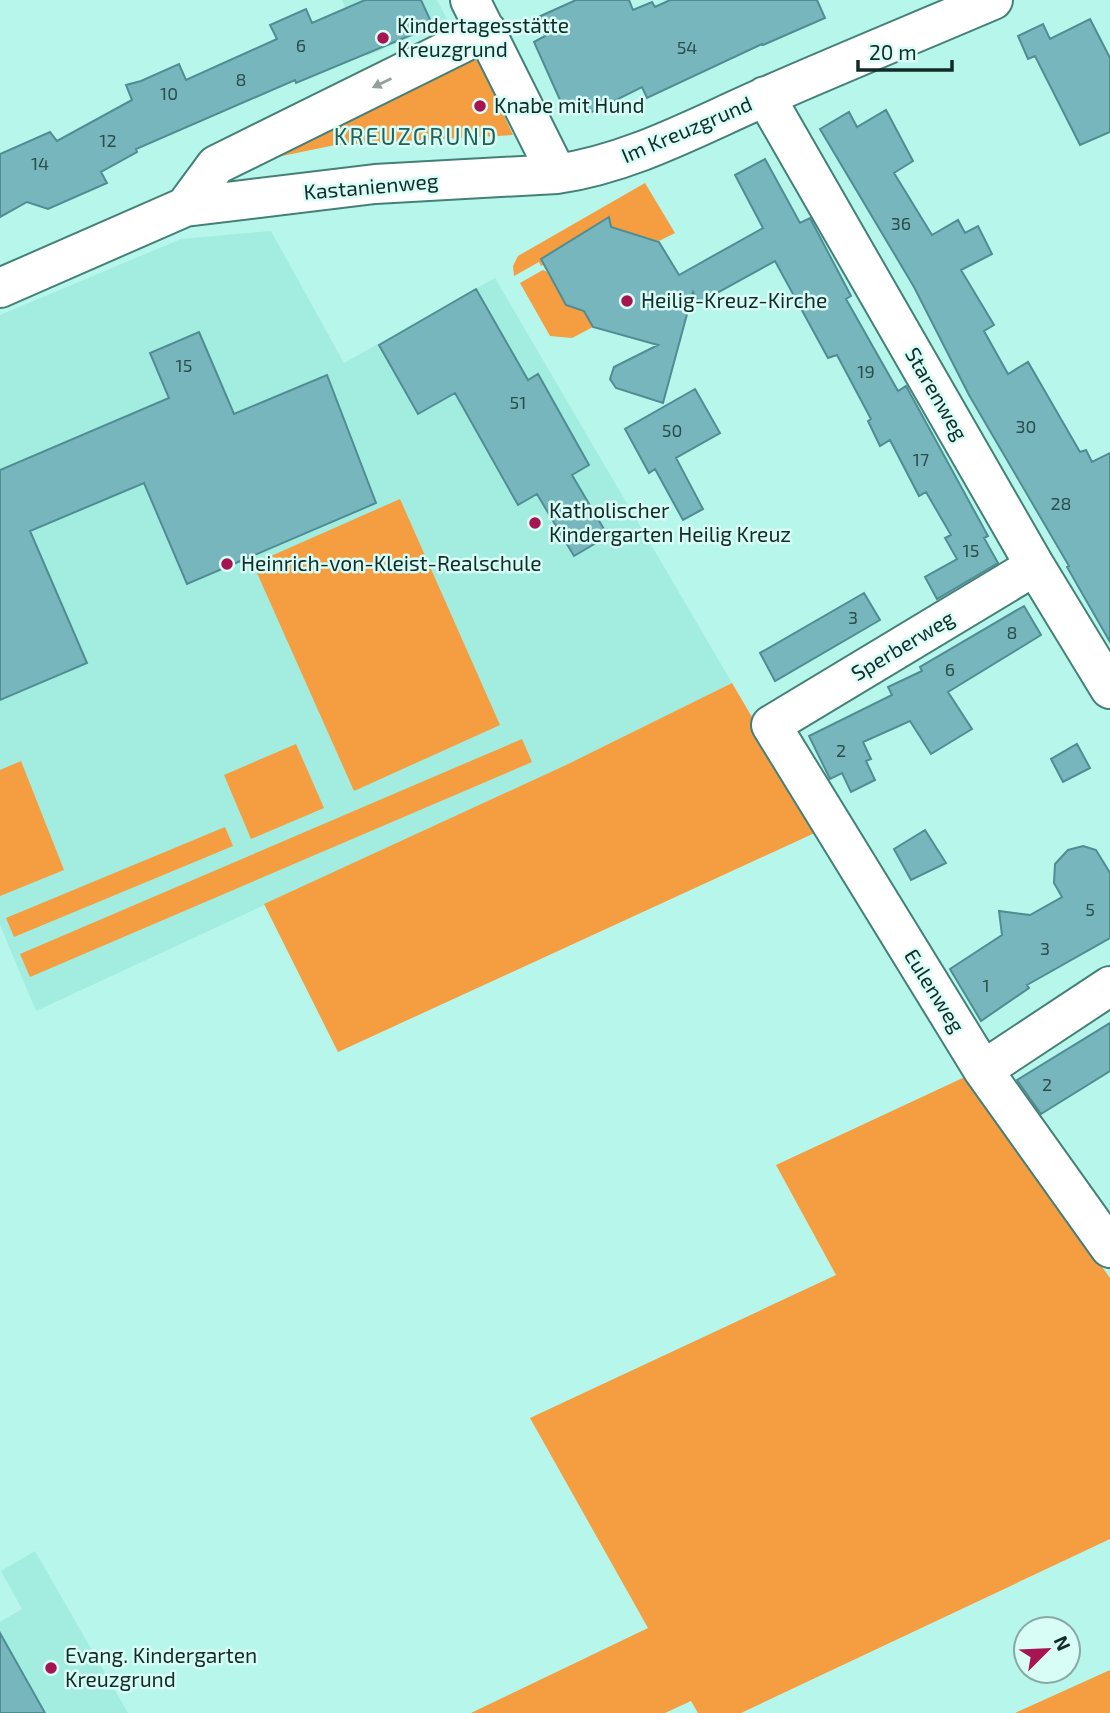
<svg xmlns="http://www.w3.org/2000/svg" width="1110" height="1713" font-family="'Exo 2',sans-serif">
<rect width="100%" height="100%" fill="#b7f6eb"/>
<path fill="#a3ece0" d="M342,0H437L448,21L367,56Z
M271,231L344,363L495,278L732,683L566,765L36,1011L0,925V315L181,239Z
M35,1551L128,1713H0V1622L22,1609L1,1571Z"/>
<path fill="#f49d41" d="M476,54L513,135L335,145L263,160Z
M645,183L675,233L659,241L598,224L540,259L543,265L541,266L539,262L514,276L513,266L518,256Z
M543,270L547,272L566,305L584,311L593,327L572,338L550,336L520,283Z
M400,499L500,725L354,791L253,564Z
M732,683L819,831L338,1052L264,904L566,765Z
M522,739L532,762L30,977L20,954Z
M296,744L324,808L251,839L224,775Z
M21,761L64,870L0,896V770Z
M225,827L233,846L14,937L6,918Z
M967,1076L1110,1278V1539L741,1713H698L691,1701L665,1713H471L648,1628L530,1418L836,1275L776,1165Z
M1110,1670V1713H1015Z"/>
<path fill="#77b6bc" stroke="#4f8d93" stroke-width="2" d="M365,0H421L433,26L296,83L295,80L136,149L137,152L101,172L107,183L48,209L27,202L0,217V154L50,132L57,141L132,100L126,85L141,81L179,64L186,80L277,39L270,25L306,9L312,23Z
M576,0H629L633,10L652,2L655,7L670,0H817L825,18L763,45L762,44L647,98L642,87L588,114L560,100L534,42L545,36L536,18Z
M1090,19L1110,58V132L1080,145L1035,56L1028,59L1018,36L1043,24L1050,39Z
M886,110L913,161L894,173L932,235L958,220L965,233L978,226L992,254L961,270L994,325L984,331L1008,374L1028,362L1080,452L1086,450L1092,462L1110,453V642L1067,567L1069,566L969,395L914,287L820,129L849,112L857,127Z
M765,159L800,223L810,218L851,296L846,299L898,391L906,386L988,536L984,538L998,563L937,599L925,577L957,559L945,538L951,535L926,492L919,496L890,440L880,446L868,421L871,419L837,355L828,358L775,261L699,303L693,292L663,403L616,388L610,379L614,367L658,345L593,327L584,311L566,305L541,259L609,217L611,227L659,242L679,275L763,228L735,175Z
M476,289L528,380L538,374L589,465L572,475L608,536L574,556L537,494L518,505L455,393L418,414L379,345Z
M199,332L234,414L327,375L376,503L187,584L144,483L30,531L87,663L0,700V470L169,398L150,353Z
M695,389L720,433L676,458L703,509L683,520L655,469L649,473L625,429Z
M864,593L880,620L775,681L760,653Z
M1024,606L1041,635L948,692L972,729L931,754L910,721L863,742L871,759L866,761L875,780L851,792L842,773L830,779L809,736L892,695L888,687L922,671L920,667Z
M1077,744L1090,768L1063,782L1051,759Z
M925,830L946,863L911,880L894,849Z
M1083,846L1096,850L1110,873V938L1027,985L1029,988L981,1021L950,969L1002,935L999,911L1030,915L1062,897L1054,883L1055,864L1068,850Z
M1110,1023V1071L1041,1114L1017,1080Z
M0,1633L45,1713H0Z"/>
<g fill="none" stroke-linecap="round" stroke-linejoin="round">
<g stroke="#448077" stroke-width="42">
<path id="street" d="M470,0L557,174
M765,96L1035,566L1110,689
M185,207L216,165L487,31
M0,288L185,207L375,184L557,174C632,163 698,126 767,96C842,63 918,32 993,0
M1035,566L771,725L983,1070L1110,1248
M983,1070L1110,986"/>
</g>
<use href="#street" stroke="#fff" stroke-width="38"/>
</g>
<defs><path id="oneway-solid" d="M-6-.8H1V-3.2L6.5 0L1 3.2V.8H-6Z" transform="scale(1.75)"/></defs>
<use fill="#94a09e" href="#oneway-solid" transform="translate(382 83) rotate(154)"/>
<g fill="#a61552" stroke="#d8fdf6" stroke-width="2.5">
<circle cx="383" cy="38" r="7"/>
<circle cx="480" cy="106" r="7"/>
<circle cx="627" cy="301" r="7"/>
<circle cx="535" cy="523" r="7"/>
<circle cx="227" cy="564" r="7"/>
<circle cx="51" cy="1668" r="7"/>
</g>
<g text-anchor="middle" stroke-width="5" stroke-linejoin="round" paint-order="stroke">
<g font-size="18" fill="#2b4e4d">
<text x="301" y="52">6</text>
<text x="687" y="54">54</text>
<text x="241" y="86">8</text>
<text x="169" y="100">10</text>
<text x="108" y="147">12</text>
<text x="40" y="170">14</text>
<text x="901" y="230">36</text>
<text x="184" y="372">15</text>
<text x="866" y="378">19</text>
<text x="518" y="409">51</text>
<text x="1026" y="433">30</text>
<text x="672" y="437">50</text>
<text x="921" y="466">17</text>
<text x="1061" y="510">28</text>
<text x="971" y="557">15</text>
<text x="853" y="624">3</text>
<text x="1012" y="639">8</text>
<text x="950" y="676">6</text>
<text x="841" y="757">2</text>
<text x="1090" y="916">5</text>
<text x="1045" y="955">3</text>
<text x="986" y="992">1</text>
<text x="1047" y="1091">2</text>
</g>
<g font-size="21" fill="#122b28" stroke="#d8fdf6" text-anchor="start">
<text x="397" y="33">Kindertagesstätte<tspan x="397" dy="24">Kreuzgrund</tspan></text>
<text x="494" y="113">Knabe mit Hund</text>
<text x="641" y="308">Heilig-Kreuz-Kirche</text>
<text x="549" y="518">Katholischer<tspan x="549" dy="24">Kindergarten Heilig Kreuz</tspan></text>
<text x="241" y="571">Heinrich-von-Kleist-Realschule</text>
<text x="65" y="1663">Evang. Kindergarten<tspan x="65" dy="24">Kreuzgrund</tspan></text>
</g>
<g font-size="21" fill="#122b28" stroke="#d8fdf6">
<text transform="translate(687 130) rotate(-23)" y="7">Im Kreuzgrund</text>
<text transform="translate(371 187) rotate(-5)" y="7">Kastanienweg</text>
<text transform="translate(936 394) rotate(60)" y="7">Starenweg</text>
<text transform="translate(903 646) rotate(-31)" y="7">Sperberweg</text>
<text transform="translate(934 991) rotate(58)" y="7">Eulenweg</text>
</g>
<g font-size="23" letter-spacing="2" fill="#236159" stroke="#d8fdf6">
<text x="416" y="145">KREUZGRUND</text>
</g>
</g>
<g transform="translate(1047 1650) rotate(66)"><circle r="33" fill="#d8fdf6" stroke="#89a9a4" stroke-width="2"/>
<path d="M0-5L12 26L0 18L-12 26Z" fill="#a61552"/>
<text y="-10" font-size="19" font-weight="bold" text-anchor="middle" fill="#122b28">N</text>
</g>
<path d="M858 60v10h94v-10" fill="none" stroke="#122b28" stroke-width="3.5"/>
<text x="869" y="60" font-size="21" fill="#122b28" stroke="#d8fdf6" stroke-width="5" paint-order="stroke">20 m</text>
</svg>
